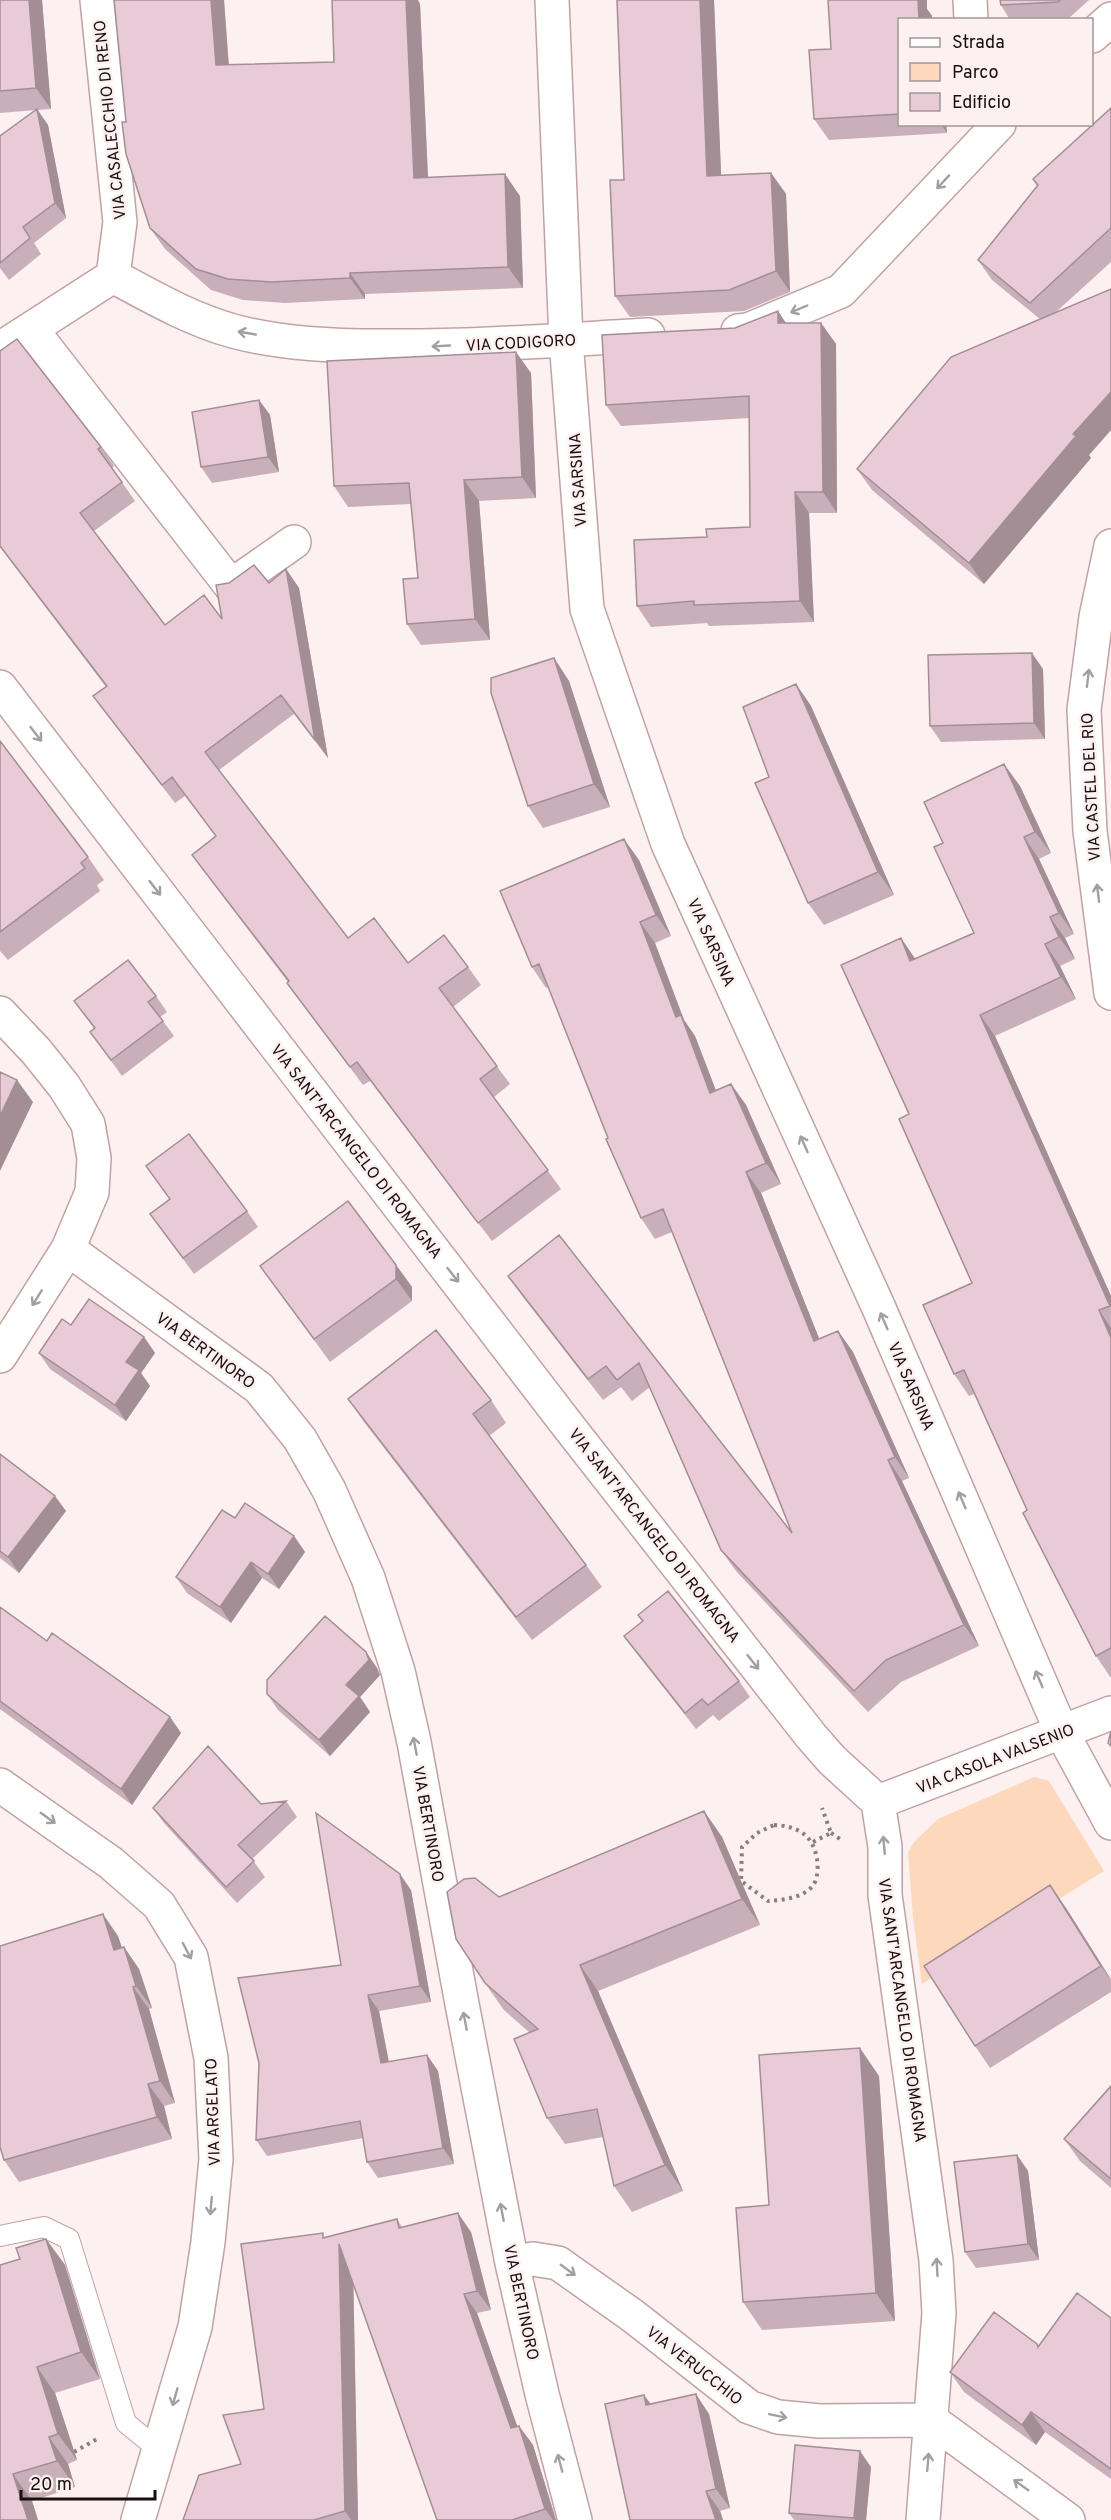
<svg xmlns="http://www.w3.org/2000/svg" width="1111" height="2520" font-family="Overpass,sans-serif">
<rect width="100%" height="100%" fill="#fdf0f0"/>
<path fill="#fdd8bc" d="M1034,1777L1049,1781L1104,1871L922,1984L913,1918L908,1853L914,1842L938,1819Z"/>
<g fill="none" stroke-linecap="round" stroke-linejoin="round">
<g stroke="#c1a2a3" stroke-width="22">
<path id="lane" d="M0,2236L44,2227L69,2239L126,2423L159,2450"/>
</g>
<g stroke="#c1a2a3" stroke-width="36">
<path id="street" d="M97,0L120,222L113,276
M552,0L566,340L587,609L668,844L878,1306L1062,1733L1111,1823
M970,0L971,20
M1092,36L1111,19
M31,329L231,586L294,542
M738,331L748,330L841,291L999,124
M0,349L113,276C152,297 190,319 233,331C281,344 334,346 383,346C471,347 560,340 648,335
M1111,546L1096,617L1084,710L1090,831L1111,993
M0,687L569,1427L811,1736L832,1760L878,1802L885,1847V1895L936,2260L939,2313L923,2520
M0,1013L36,1051L64,1086L88,1124L94,1158L92,1192L68,1249L0,1356
M68,1249L259,1388L300,1439L329,1490L368,1578L398,1671L414,1742L462,2004L512,2263L542,2394L575,2520
M0,1785L111,1863L159,1905L191,1957L211,2058L216,2159L208,2242L195,2327L138,2520
M878,1802L1111,1713
M512,2263L533,2259L558,2263L633,2316L749,2407L778,2417L820,2421L931,2420L1068,2520"/>
</g>
<path stroke="#897e7e" stroke-width="4" stroke-dasharray="3 4.5" stroke-linecap="butt" d="M774,1825C798,1826 813,1835 817,1859C818,1866 818,1875 815,1882C807,1898 783,1900 768,1901L741,1881L742,1847L757,1833Z
M831,1833L843,1841
M813,1842L831,1833L822,1808
M74,2452L97,2439"/>
<use href="#lane" stroke="#fff" stroke-width="20"/>
<use href="#street" stroke="#fff" stroke-width="33"/>
</g>
<path fill="#c8afb9" d="M0,0H42L51,109L37,110L48,125L66,218L34,243L41,254L9,280L0,268V136L36,110L0,113Z
M114,0H224L229,65L334,62L420,4L428,177L520,196L523,288L365,294V299L285,303L243,300L211,290L165,249L150,228L126,122Z
M714,0L721,175L771,173L786,194L790,292L744,311L630,317L615,296L624,180Z
M828,0H927V9L932,16V20H900V124H946L947,133L829,140L814,119L831,49Z
M1000,0H1089L1069,18L1042,20H1010L1001,5Z
M1111,108V262L1056,312L1111,289V430L1089,455L1091,458L984,584L872,490L857,469L1040,319L992,280L978,260L1037,186L1033,179Z
M786,323H821L836,344L837,513H809L814,622L709,626L707,623L651,627L637,606L707,537L750,527L749,418L621,426L606,405L735,328Z
M0,351L101,447L114,466L112,468L135,501L94,531L165,625L222,619L286,569L299,588L328,758L294,714L219,770L348,938L408,963L468,967L481,985L453,1007L510,1084L494,1097L561,1189L492,1241L370,1081L363,1085L300,1001L287,983L288,982L205,873L192,855L216,836L185,796L175,803L107,715L93,696L106,687L0,547Z
M531,373L536,498L479,501L490,640L421,645L407,624L418,578L411,504L348,507L334,486Z
M259,400L270,415L279,472L212,483L201,467Z
M554,658L569,681L610,807L543,828L528,806Z
M1043,669L1045,739L941,742L930,726Z
M796,684L811,706L894,895L824,925L808,903L769,777Z
M0,741L88,857L104,880L97,885L100,891L8,960L0,951Z
M1020,786L1051,853L1039,859L1074,934L1065,938L1075,959L1060,966L1076,999L995,1036L1111,1296V1678L1096,1656L1027,1510L974,1394L969,1396L954,1374L972,1283L909,1114L901,938L915,959L974,933L943,843Z
M639,860L671,936L655,943L684,1020L695,1036L716,1091L731,1084L746,1105L781,1184L761,1193L819,1339L838,1331L853,1352L909,1478L902,1481L979,1646L901,1682L868,1712L736,1571L721,1550L650,1387L632,1401L621,1387L603,1400L523,1297L508,1276L559,1235L792,1533L672,1232L655,1239L641,1218L608,1138L548,987L546,988L532,967Z
M156,996L167,1012L160,1017L174,1036L122,1076L90,1032L94,1028L74,1001Z
M146,1166L247,1211L258,1227L194,1274L150,1214L170,1199Z
M396,1265L412,1287V1301L330,1362L260,1266Z
M71,1325L144,1337L155,1353L141,1373L150,1386L126,1421L50,1369L39,1353Z
M348,1399L491,1400L506,1423L489,1436L586,1565L602,1587L532,1640L364,1422Z
M0,1454L66,1511L19,1573L0,1558Z
M235,1518L294,1536L305,1552L279,1589L262,1578L231,1623L187,1593L176,1577Z
M0,1607L47,1641L170,1717L181,1733L132,1805L0,1709Z
M642,1621L739,1681L750,1697L719,1721L713,1715L696,1729L635,1651L624,1636Z
M366,1652L377,1668L380,1675L360,1697L370,1712L330,1756L278,1710L267,1694Z
M286,1801L297,1817L252,1859L265,1877L237,1903L164,1823L153,1808L261,1804Z
M704,1811L722,1837L760,1925L598,1991L683,2191L632,2212L614,2186L603,2137L565,2144L547,2118L530,2033L503,2009L485,1983L499,1897Z
M1050,1885L1066,1908L1111,1979V1992L990,2068L975,2046Z
M411,1890L431,2002L379,2011L389,2062L427,2055L438,2071L454,2164L378,2178L367,2162L363,2138L267,2156L256,2140L341,1965Z
M118,1936L122,1947H124L139,1969L152,2008L149,2009L175,2103L164,2106L172,2139L19,2182L4,2160Z
M879,2076L895,2321L762,2330L743,2302L769,2205Z
M1111,2086V2188L1080,2161L1064,2139Z
M1017,2155L1028,2171L1039,2260L976,2268L965,2252Z
M397,2219L402,2227L471,2232L491,2310L477,2313L517,2426H519L533,2445L556,2520H437L353,2283L358,2520H183L241,2464L264,2409L325,2237Z
M46,2239L65,2265L100,2379L55,2393L77,2460L68,2464L75,2487L32,2501L38,2520H0L20,2259Z
M1111,2318V2479L1045,2432L1036,2445L964,2392L950,2372L1039,2346Z
M644,2395L651,2404L709,2414L730,2508L720,2511L723,2520Z
M871,2467L866,2520H794L789,2513Z"/>
<path fill="#a38e96" d="M29,0H42L51,109L36,88Z
M211,0H224L230,86L216,65Z
M406,0H418L420,4L429,199L414,178Z
M700,0H714L722,197L707,176Z
M917,0H927V9L932,16V20H919Z
M37,109L48,125L66,218L55,203Z
M941,124H946L947,133Z
M771,173L786,194L790,292L776,271Z
M505,174L520,196L523,288L508,267Z
M350,273L365,294V299L350,278Z
M778,311L792,332L778,323Z
M821,323L836,344L837,513L823,492Z
M516,352L531,373L536,498L522,477Z
M1111,392V430L1089,455L1091,458L984,584L969,563L1073,434Z
M259,400L270,415L279,472L268,457Z
M464,480L479,501L490,640L475,619Z
M795,492L809,513L814,622L800,601Z
M286,569L299,588L328,758L315,740Z
M1032,653L1043,669L1045,739L1034,723Z
M554,658L569,681L610,807L594,784Z
M796,684L811,706L894,895L878,872Z
M1004,764L1020,786L1051,853L1035,832Z
M1024,837L1039,859L1074,934L1059,913Z
M624,839L639,860L671,936L656,915Z
M1050,917L1065,938L1075,959L1059,937Z
M640,922L655,943L684,1020L695,1036L725,1114L710,1093L676,1017Z
M901,938L916,960L910,961Z
M1045,944L1060,966L1076,999L1061,977Z
M980,1015L995,1036L1111,1296V1307Z
M17,1080L33,1102L0,1171V1116Z
M731,1084L746,1105L781,1184L766,1163Z
M746,1172L761,1193L829,1363L814,1341Z
M396,1265L412,1287V1301L396,1279Z
M1099,1310L1111,1328V1338Z
M838,1331L853,1352L909,1478L895,1457Z
M144,1337L155,1353L141,1373L150,1386L126,1421L115,1405L126,1362Z
M888,1460L902,1481L979,1646L964,1625Z
M55,1496L66,1511L19,1573L8,1557Z
M294,1536L305,1552L279,1589L268,1574Z
M251,1562L262,1578L231,1623L220,1607Z
M366,1652L377,1668L380,1675L360,1697L370,1712L330,1756L319,1740L346,1685Z
M170,1717L181,1733L132,1805L121,1789Z
M704,1811L722,1837L760,1925L742,1899Z
M400,1874L411,1890L431,2002L420,1986Z
M1050,1885L1066,1908L1111,1980L1101,1966Z
M103,1914L118,1936L129,1972L114,1950Z
M124,1947L139,1969L152,2008L136,1986Z
M580,1965L598,1991L683,2191L665,2165Z
M133,1987L149,2009L175,2103L160,2081Z
M368,1995L379,2011L392,2079L381,2063Z
M860,2048L879,2076L895,2321L876,2293Z
M427,2055L438,2071L454,2164L443,2148Z
M148,2084L164,2106L172,2139L157,2117Z
M1017,2155L1028,2171L1039,2260L1028,2244Z
M458,2213L471,2232L491,2310L477,2291Z
M46,2239L65,2265L100,2379L81,2352Z
M339,2244L353,2263L358,2520H351L345,2511Z
M464,2294L477,2313L525,2448L511,2428Z
M37,2367L55,2393L77,2460L58,2434Z
M696,2394L709,2414L730,2508L716,2489Z
M644,2395L658,2415L646,2405Z
M1031,2412L1045,2432L1036,2445L1022,2425Z
M519,2426L533,2445L556,2520H553L545,2509Z
M49,2437L68,2464L75,2487L57,2461Z
M860,2451L871,2467L866,2520H855L854,2518Z
M13,2474L32,2501L38,2520H28Z
M706,2491L720,2511L723,2520H716Z"/>
<path fill="#e9cbd7" stroke="#a38e96" stroke-width="1.5" d="M0,0H29L36,88L0,91Z
M114,0H211L216,65L334,62L332,0H406L414,178L505,174L508,267L350,273V278L271,282L228,279L196,269L150,228L126,154L122,122H126Z
M617,0H700L707,176L771,173L776,271L729,290L615,296L610,180H624Z
M828,0H918L919,20H900V114L814,119L809,50L831,49Z
M1000,0H1060L1058,2L1001,5Z
M1111,108V228L1030,303L978,260L1038,185L1033,179Z
M37,109L55,203L23,227L30,238L0,263V136Z
M1111,289V392L1073,434L1076,436L969,563L857,469L951,357Z
M778,311V323H821L823,492H795L800,601L694,605V601L637,606L634,540L707,537L706,529L750,527L749,396L606,405L602,335L735,328Z
M17,339L101,447L98,449L122,482L80,513L165,625L204,595L222,619L216,585L229,583L254,565L269,583L286,569L315,740L281,695L205,752L348,938L374,918L408,963L444,935L468,967L439,988L497,1066L480,1079L548,1170L478,1223L357,1062L350,1067L287,983L289,981L192,855L216,836L172,777L162,785L93,696L107,686L0,546V351Z
M516,352L522,477L464,480L475,619L407,624L403,579L418,578L409,483L334,486L327,361Z
M259,400L268,457L201,467L192,412Z
M1032,653L1034,723L930,726L928,655Z
M554,658L594,784L528,806L491,693V678Z
M796,684L878,872L808,903L755,783L769,777L743,707Z
M0,741L88,857L81,863L85,868L0,932Z
M1004,764L1035,832L1024,837L1059,913L1050,917L1059,937L1045,944L1061,977L980,1015L1110,1306L1099,1310L1111,1338V1648L1096,1656L1023,1513L1027,1510L964,1370L954,1374L923,1305L972,1283L899,1119L909,1114L841,965L901,938L910,961L974,933L934,847L943,843L924,802Z
M624,839L656,915L640,922L676,1017L681,1015L710,1093L731,1084L766,1163L746,1172L814,1341L838,1331L895,1457L888,1460L964,1625L886,1660L854,1691L721,1550L639,1363L617,1380L606,1366L588,1379L508,1276L559,1235L792,1533L663,1209L641,1218L606,1139L608,1138L539,964L532,967L500,891Z
M128,960L156,996L148,1002L163,1021L111,1060L90,1032L95,1028L74,1001Z
M0,1072L17,1080L0,1116Z
M189,1134L247,1211L183,1258L150,1214L170,1199L146,1166Z
M348,1201L396,1265V1279L314,1339L260,1266Z
M89,1299L144,1337L126,1362L139,1370L115,1405L39,1353L62,1319L71,1325Z
M436,1330L491,1400L473,1414L586,1565L516,1617L348,1399Z
M0,1454L55,1496L8,1557L0,1551Z
M245,1503L294,1536L268,1574L251,1562L220,1607L176,1577L222,1510L235,1518Z
M668,1591L739,1681L708,1705L702,1699L685,1713L624,1636L643,1621L638,1615Z
M0,1607L47,1641L52,1633L170,1717L121,1789L0,1701Z
M325,1616L366,1652L369,1660L346,1685L359,1696L319,1740L267,1694V1680Z
M1111,1731V1746L1108,1743Z
M208,1746L261,1804L286,1801L238,1845L254,1861L226,1887L153,1808Z
M704,1811L742,1899L580,1965L665,2165L614,2186L597,2109L547,2118L514,2039L538,2029L485,1983L456,1939L447,1892L464,1879L475,1878L499,1897Z
M316,1813L400,1874L420,1986L368,1995L381,2063L427,2055L443,2148L367,2162L360,2121L256,2140L259,2063L238,1978L341,1965Z
M1050,1885L1101,1966L975,2046L924,1966Z
M103,1914L114,1950L124,1947L136,1986L133,1987L160,2081L148,2084L157,2117L4,2160L0,2147V1946Z
M860,2048L876,2293L743,2302L736,2208L769,2205L759,2055Z
M1111,2086V2179L1064,2139Z
M1017,2155L1028,2244L965,2252L954,2162Z
M458,2213L477,2291L464,2294L511,2428L519,2426L545,2509L512,2520H437L339,2244L345,2511L314,2520H183L199,2475L241,2464L223,2415L264,2409L241,2244L323,2233V2238L397,2219L399,2228Z
M46,2239L81,2352L37,2367L58,2434L49,2437L57,2461L13,2474L28,2520H0V2265L20,2259L16,2248Z
M1077,2293L1111,2318V2469L1031,2412L1022,2425L950,2372L994,2312L1037,2344L1038,2347Z
M696,2394L716,2489L706,2491L716,2520H630L605,2404L644,2395L646,2405Z
M795,2445L860,2451L854,2518L789,2513Z"/>
<defs><path id="oneway-shaft" d="M-6 0H5M1.5-3L5.5 0L1.5 3" fill="none" stroke-width="1.6" stroke-linecap="round" stroke-linejoin="round" transform="scale(1.5)"/></defs>
<g stroke="#a39f9f">
<use href="#oneway-shaft" transform="translate(943 182) rotate(133)"/>
<use href="#oneway-shaft" transform="translate(799 309) rotate(157)"/>
<use href="#oneway-shaft" transform="translate(247 333) rotate(-170)"/>
<use href="#oneway-shaft" transform="translate(441 346) rotate(177)"/>
<use href="#oneway-shaft" transform="translate(1088 678) rotate(-83)"/>
<use href="#oneway-shaft" transform="translate(36 734) rotate(52)"/>
<use href="#oneway-shaft" transform="translate(155 888) rotate(52)"/>
<use href="#oneway-shaft" transform="translate(1098 893) rotate(-97)"/>
<use href="#oneway-shaft" transform="translate(804 1144) rotate(-114)"/>
<use href="#oneway-shaft" transform="translate(453 1275) rotate(52)"/>
<use href="#oneway-shaft" transform="translate(37 1298) rotate(122)"/>
<use href="#oneway-shaft" transform="translate(884 1321) rotate(-113)"/>
<use href="#oneway-shaft" transform="translate(962 1500) rotate(-113)"/>
<use href="#oneway-shaft" transform="translate(753 1662) rotate(52)"/>
<use href="#oneway-shaft" transform="translate(1039 1679) rotate(-113)"/>
<use href="#oneway-shaft" transform="translate(415 1746) rotate(-101)"/>
<use href="#oneway-shaft" transform="translate(48 1818) rotate(36)"/>
<use href="#oneway-shaft" transform="translate(884 1845) rotate(-95)"/>
<use href="#oneway-shaft" transform="translate(187 1951) rotate(62)"/>
<use href="#oneway-shaft" transform="translate(465 2021) rotate(-101)"/>
<use href="#oneway-shaft" transform="translate(211 2206) rotate(95)"/>
<use href="#oneway-shaft" transform="translate(502 2212) rotate(-101)"/>
<use href="#oneway-shaft" transform="translate(937 2267) rotate(-93)"/>
<use href="#oneway-shaft" transform="translate(568 2270) rotate(36)"/>
<use href="#oneway-shaft" transform="translate(175 2397) rotate(106)"/>
<use href="#oneway-shaft" transform="translate(778 2416) rotate(12)"/>
<use href="#oneway-shaft" transform="translate(928 2462) rotate(-85)"/>
<use href="#oneway-shaft" transform="translate(560 2463) rotate(-105)"/>
<use href="#oneway-shaft" transform="translate(1021 2485) rotate(-144)"/>
</g>
<g text-anchor="middle" stroke-width="5" stroke-linejoin="round" paint-order="stroke">
<g font-size="16" fill="#180e0e" stroke="#fdf0f0">
<text transform="translate(109 120) rotate(-96)" y="6">VIA CASALECCHIO DI RENO</text>
<text transform="translate(521 342) rotate(-3)" y="6">VIA CODIGORO</text>
<text transform="translate(577 480) rotate(-94)" y="6">VIA SARSINA</text>
<text transform="translate(1090 787) rotate(-93)" y="6">VIA CASTEL DEL RIO</text>
<text transform="translate(712 942) rotate(66)" y="6">VIA SARSINA</text>
<text transform="translate(357 1151) rotate(52)" y="6">VIA SANT'ARCANGELO DI ROMAGNA</text>
<text transform="translate(206 1350) rotate(36)" y="6">VIA BERTINORO</text>
<text transform="translate(912 1386) rotate(67)" y="6">VIA SARSINA</text>
<text transform="translate(655 1535) rotate(52)" y="6">VIA SANT'ARCANGELO DI ROMAGNA</text>
<text transform="translate(995 1758) rotate(-21)" y="6">VIA CASOLA VALSENIO</text>
<text transform="translate(429 1824) rotate(80)" y="6">VIA BERTINORO</text>
<text transform="translate(903 2010) rotate(82)" y="6">VIA SANT'ARCANGELO DI ROMAGNA</text>
<text transform="translate(212 2112) rotate(-92)" y="6">VIA ARGELATO</text>
<text transform="translate(522 2302) rotate(78)" y="6">VIA BERTINORO</text>
<text transform="translate(695 2365) rotate(38)" y="6">VIA VERUCCHIO</text>
</g>
</g>
<rect x="898" y="18" width="195" height="108" fill="#fdf0f0" stroke="#a19696" stroke-width="1.5"/>
<rect x="910" y="38" width="30" height="9" fill="#ffffff" stroke="#a19696" stroke-width="1.5"/>
<text x="952" y="48" font-size="18" fill="#180e0e">Strada</text>
<rect x="910" y="63" width="30" height="18" fill="#fdd8bc" stroke="#a19696" stroke-width="1.5"/>
<text x="952" y="78" font-size="18" fill="#180e0e">Parco</text>
<rect x="910" y="93" width="30" height="18" fill="#e9cbd7" stroke="#a19696" stroke-width="1.5"/>
<text x="952" y="108" font-size="18" fill="#180e0e">Edificio</text>
<path d="M21 2490v9h134v-9" fill="none" stroke="#180e0e" stroke-width="3"/>
<text x="30" y="2490" font-size="18" fill="#180e0e" stroke="#fdf0f0" stroke-width="4.5" paint-order="stroke">20 m</text>
</svg>
